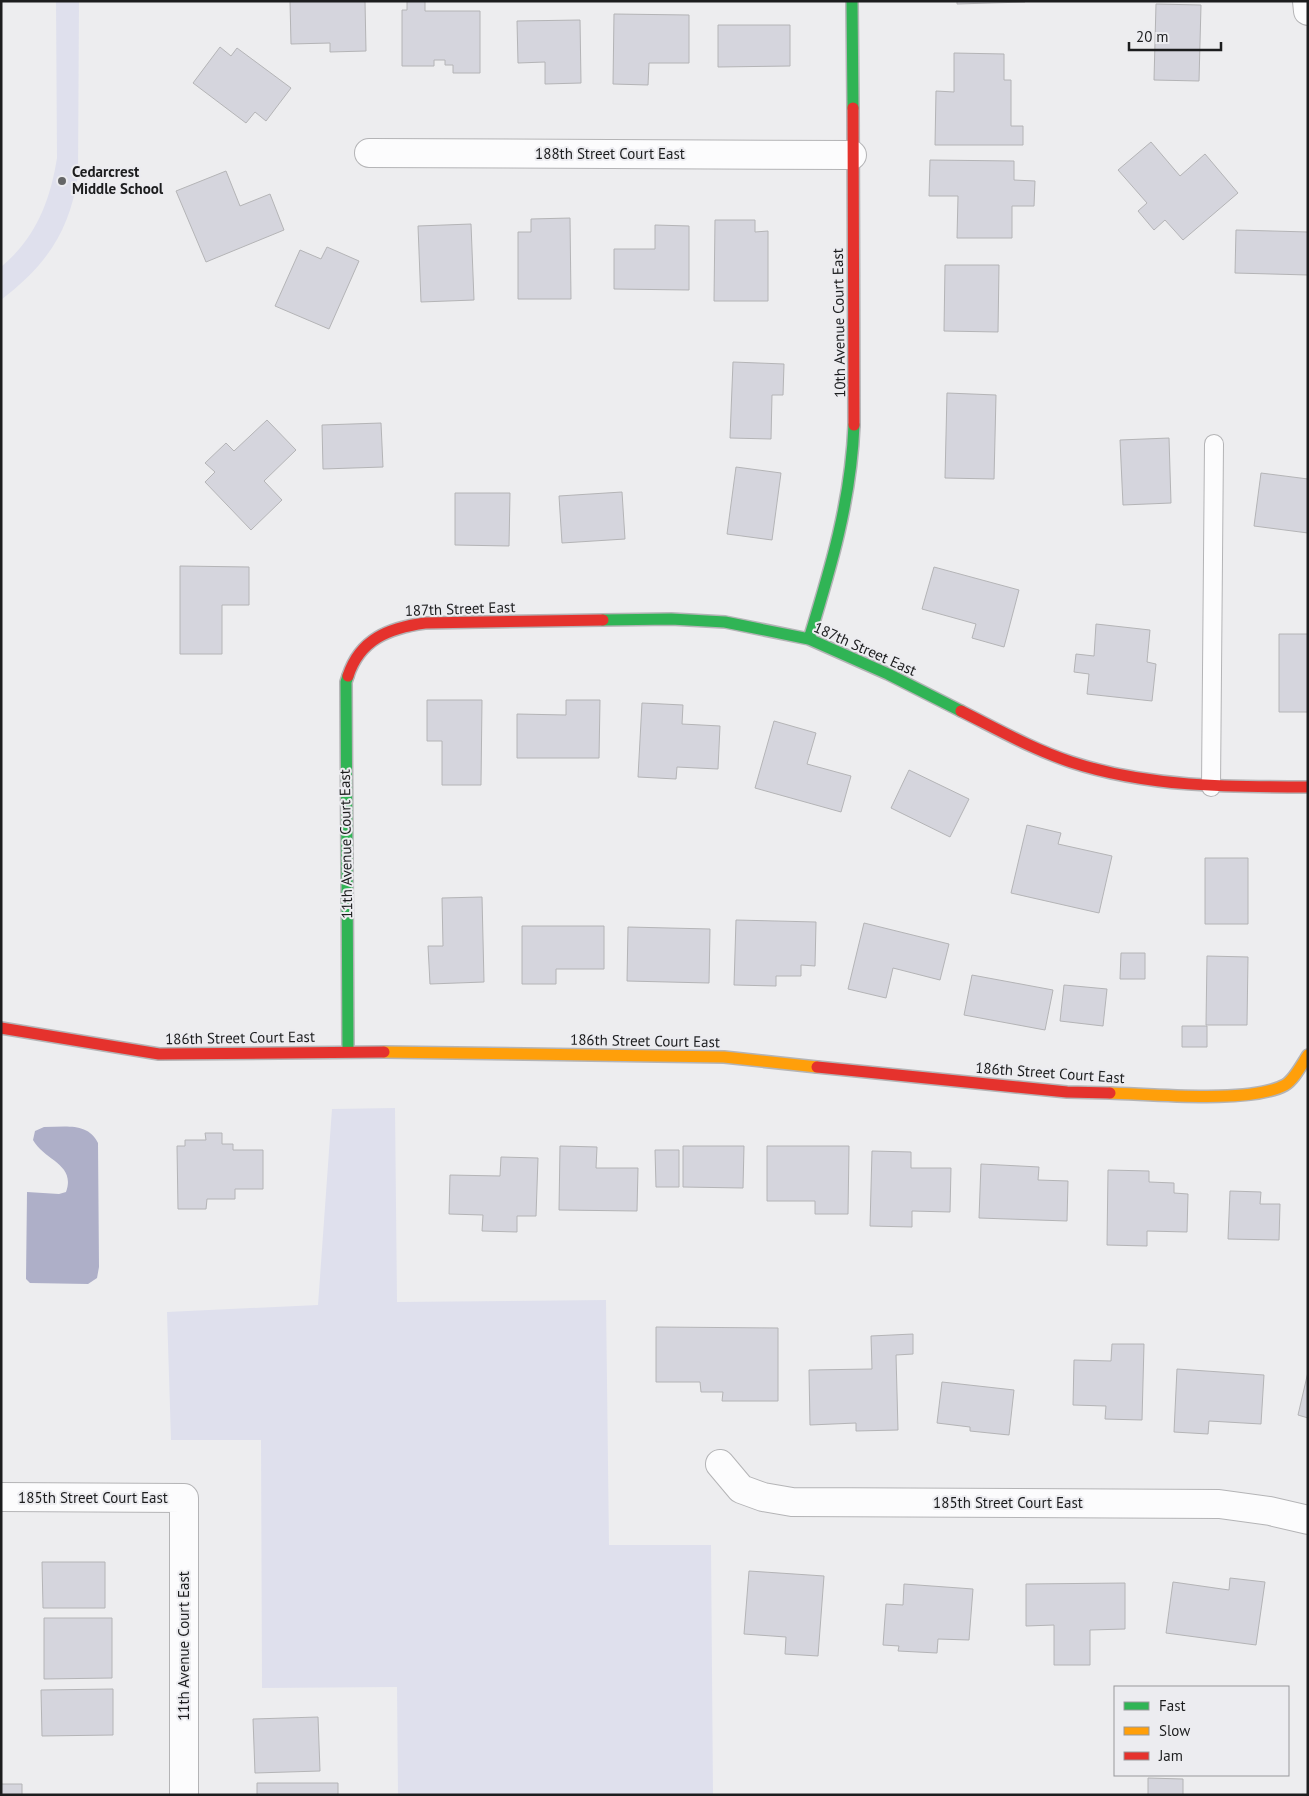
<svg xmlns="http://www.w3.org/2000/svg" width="1309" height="1796" font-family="'PT Sans',sans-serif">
<rect width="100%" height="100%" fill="#ededef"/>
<path fill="#dfe0ed" d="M56,1H79L78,176C69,233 46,265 1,300V267C36,238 50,201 57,158Z
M395,1108L397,1302L606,1300L609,1545H711L713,1795H398L397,1687L262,1688L261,1440H171L167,1312L318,1305L332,1109Z"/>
<path fill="#aeafc8" d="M44,1127C65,1127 88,1122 98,1143L99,1267L97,1278L88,1284L30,1283L26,1279L27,1192L59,1194L66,1192C76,1164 45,1161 33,1140L35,1131Z"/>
<path fill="#d5d5dd" stroke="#b4b4b6" d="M290,1H365L366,51L330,52V43L291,44Z
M407,1H425V11H480V73H453V65H445V60H434V66H402V10H407Z
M957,1H1025V2L957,4Z
M1156,4L1201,5L1199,81L1154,80Z
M614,14L689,15V63H649L648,85L613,84Z
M580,20L581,83L545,84V62L518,63L517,21Z
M718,25H790V66L718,67Z
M220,47L231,56L237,48L291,88L266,121L255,112L246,123L193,83Z
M954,53L1004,54V80H1011V126H1023V145H935L936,91L954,92Z
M1151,142L1180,176L1205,154L1238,193L1183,240L1165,220L1154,230L1138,211L1147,203L1118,170Z
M930,160L1014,161V180L1035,181L1034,206H1012V238H957L958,196H929Z
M226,171L240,206L270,194L284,230L206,262L176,191Z
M570,218L571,299H518V232H531V219Z
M715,220H755V232L768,231V301H714Z
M471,224L474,300L421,302L418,226Z
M655,225L689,226V290L614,289V249H655Z
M1236,230L1308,232V275L1235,273Z
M327,247L359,261L329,329L275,306L300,250L321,259Z
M945,265H999L998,332L944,331Z
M733,362L784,364L783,395H772L771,439L730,438Z
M947,393L996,395L994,479L945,478Z
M267,420L296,450L264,481L282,500L251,530L205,482L215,472L205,463L226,443L234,451Z
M381,423L383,467L323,469L322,425Z
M1169,438L1171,503L1123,505L1120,440Z
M736,467L781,473L772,540L727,534Z
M1261,473L1308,479V533L1254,526Z
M622,492L625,539L562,543L559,496Z
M455,493H510L509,546L455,545Z
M180,566L249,567V605H222V654H180Z
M934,567L1019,590L1004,647L972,638L976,624L922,609Z
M1096,624L1150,630L1147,662L1156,664L1152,701L1087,694L1089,674L1074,672L1076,654L1094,656Z
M1279,634H1308V712H1279Z
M427,700H482L481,785H442V741H427Z
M566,700H600L599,758H517V714L566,715Z
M642,703L683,705L682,724L720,726L718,769L677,767L676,779L638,777Z
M774,721L816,733L807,764L851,776L841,812L755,788Z
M909,770L969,799L950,837L891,808Z
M1027,825L1061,833L1058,844L1112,856L1099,913L1011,893Z
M1205,858H1248V924H1205Z
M482,897L484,982L430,984L428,946H443L442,898Z
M736,920L816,922L815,966L801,965V976H776V986L734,985Z
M864,923L949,944L940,980L893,968L886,998L848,989Z
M522,926H604V969H556V984H522Z
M628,927L710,929L709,983L627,981Z
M1121,953H1145V979H1120Z
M1207,956L1248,957L1247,1025H1206Z
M972,975L1053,990L1045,1030L964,1015Z
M1064,985L1107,989L1103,1026L1060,1021Z
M1182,1026H1207V1047H1182Z
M205,1133H222V1144H233V1150H263V1189H235V1199H207L206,1209H178L177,1146H185V1140H206Z
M560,1146L597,1147L596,1168H638L637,1211L559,1210Z
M683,1146H744L743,1188L683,1187Z
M767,1146H849L848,1214H815V1201H767Z
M655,1150H679V1187H656Z
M872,1151L911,1152V1168H951L950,1212L912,1211V1227L870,1226Z
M501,1157L538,1158L536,1216H517V1232L482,1231L483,1215L449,1214L450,1175L500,1176Z
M981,1164L1039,1167L1038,1180L1068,1181L1067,1221L979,1218Z
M1108,1170L1149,1171V1182L1174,1183V1193L1188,1194L1187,1232L1147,1231V1246L1107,1245Z
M1230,1191L1261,1192L1260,1204H1280L1279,1240L1228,1239Z
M656,1327L778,1328V1401H722L723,1392H701L700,1382H656Z
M913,1334V1354L896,1355L898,1430L856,1431V1423L810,1425L809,1370L872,1369L871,1336Z
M1112,1344H1144L1142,1420L1105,1419L1106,1406L1073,1405L1074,1360L1111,1361Z
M1177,1369L1264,1375L1261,1424L1209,1421L1208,1434L1174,1432Z
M1308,1372V1418L1298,1415Z
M942,1382L1014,1390L1009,1435L970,1431V1427L937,1423Z
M42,1562H105V1608H43Z
M749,1571L824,1576L818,1656L785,1654L786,1637L744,1634Z
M1230,1578L1265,1582L1256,1645L1166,1633L1173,1582L1229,1590Z
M1125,1583V1629L1090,1630V1665H1054V1625L1026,1626V1584Z
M904,1584L973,1589L969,1640L938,1639L937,1653L898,1651L899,1646L883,1645L886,1604L903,1605Z
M44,1618H112V1678L44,1679Z
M113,1689V1735L42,1736L41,1690Z
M318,1717L320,1771L255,1773L253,1719Z
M1148,1778L1183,1779V1795H1148Z
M257,1783H338V1795H257Z
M1,1784H22V1795H1Z"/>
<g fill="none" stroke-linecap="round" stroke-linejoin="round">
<g stroke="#b4b4b6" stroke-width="20">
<path id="lane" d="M1211,787L1214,444"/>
</g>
<g stroke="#b4b4b6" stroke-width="30">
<path id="street" d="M1307,1L1308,11
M369,153L852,155
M720,1464L741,1489L763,1497L792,1502L1219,1504L1270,1511L1308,1520
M1,1497L184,1498V1795"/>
</g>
<g stroke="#b4b4b6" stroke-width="14">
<path id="fast" d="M852,1L853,108
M603,620L671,619L725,622L809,639L888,674L961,711
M809,639C831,567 851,501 854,425
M348,676L346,682L348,1051"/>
</g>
<g stroke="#b4b4b6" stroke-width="14">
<path id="slow" d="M384,1052L724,1057L817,1067
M1110,1093C1151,1094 1250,1104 1285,1085C1294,1080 1302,1064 1308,1055"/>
</g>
<g stroke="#b4b4b6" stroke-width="14">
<path id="jam" d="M853,108L854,425
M348,676C360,639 389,628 425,623L603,620
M961,711C997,729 1032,749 1071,762C1147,787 1229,787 1308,787
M1,1028L159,1054L384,1052
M817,1067L1067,1092L1110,1093"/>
</g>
<use href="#lane" stroke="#fcfcfd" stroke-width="18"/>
<use href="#street" stroke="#fcfcfd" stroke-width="28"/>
<use href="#fast" stroke="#30b455" stroke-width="11"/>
<use href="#slow" stroke="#ff9f0a" stroke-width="11"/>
<use href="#jam" stroke="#e5322d" stroke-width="11"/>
</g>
<circle fill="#656667" stroke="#ececf0" stroke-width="2" cx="62" cy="181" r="5"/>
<g text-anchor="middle" stroke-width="4" stroke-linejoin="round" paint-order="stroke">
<g font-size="15" fill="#1c1d1e" stroke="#ececf0">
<text x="610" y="159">188th Street Court East</text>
<text transform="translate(839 323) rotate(-91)" y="5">10th Avenue Court East</text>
<text transform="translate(460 609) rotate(-2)" y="5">187th Street East</text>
<text transform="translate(865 649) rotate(24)" y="5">187th Street East</text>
<text transform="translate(346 844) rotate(-91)" y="5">11th Avenue Court East</text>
<text transform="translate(240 1038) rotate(-1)" y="5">186th Street Court East</text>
<text transform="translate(645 1041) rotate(1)" y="5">186th Street Court East</text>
<text transform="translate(1050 1073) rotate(4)" y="5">186th Street Court East</text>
<text x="93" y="1503">185th Street Court East</text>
<text x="1008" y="1508">185th Street Court East</text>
<text transform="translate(184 1646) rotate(-90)" y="5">11th Avenue Court East</text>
</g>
<g font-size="15" font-weight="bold" fill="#1c1d1e" stroke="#ececf0" text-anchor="start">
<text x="72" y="177">Cedarcrest<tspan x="72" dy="17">Middle School</tspan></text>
</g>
</g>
<rect width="1309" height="1796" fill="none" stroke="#1c1d1e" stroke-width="5"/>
<rect x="1114" y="1686" width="175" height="90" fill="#ececf0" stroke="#99999c"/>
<rect x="1124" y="1702" width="25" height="8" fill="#30b455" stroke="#99999c"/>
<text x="1159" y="1711" font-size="15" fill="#1c1d1e">Fast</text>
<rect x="1124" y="1727" width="25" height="8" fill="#ff9f0a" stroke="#99999c"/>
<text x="1159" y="1736" font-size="15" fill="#1c1d1e">Slow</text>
<rect x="1124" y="1752" width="25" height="8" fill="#e5322d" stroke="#99999c"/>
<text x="1159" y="1761" font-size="15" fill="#1c1d1e">Jam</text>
<path d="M1129 42v8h92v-8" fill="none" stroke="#1c1d1e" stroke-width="2.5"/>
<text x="1136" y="42" font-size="15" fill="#1c1d1e" stroke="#ececf0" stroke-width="4" paint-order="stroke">20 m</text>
</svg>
